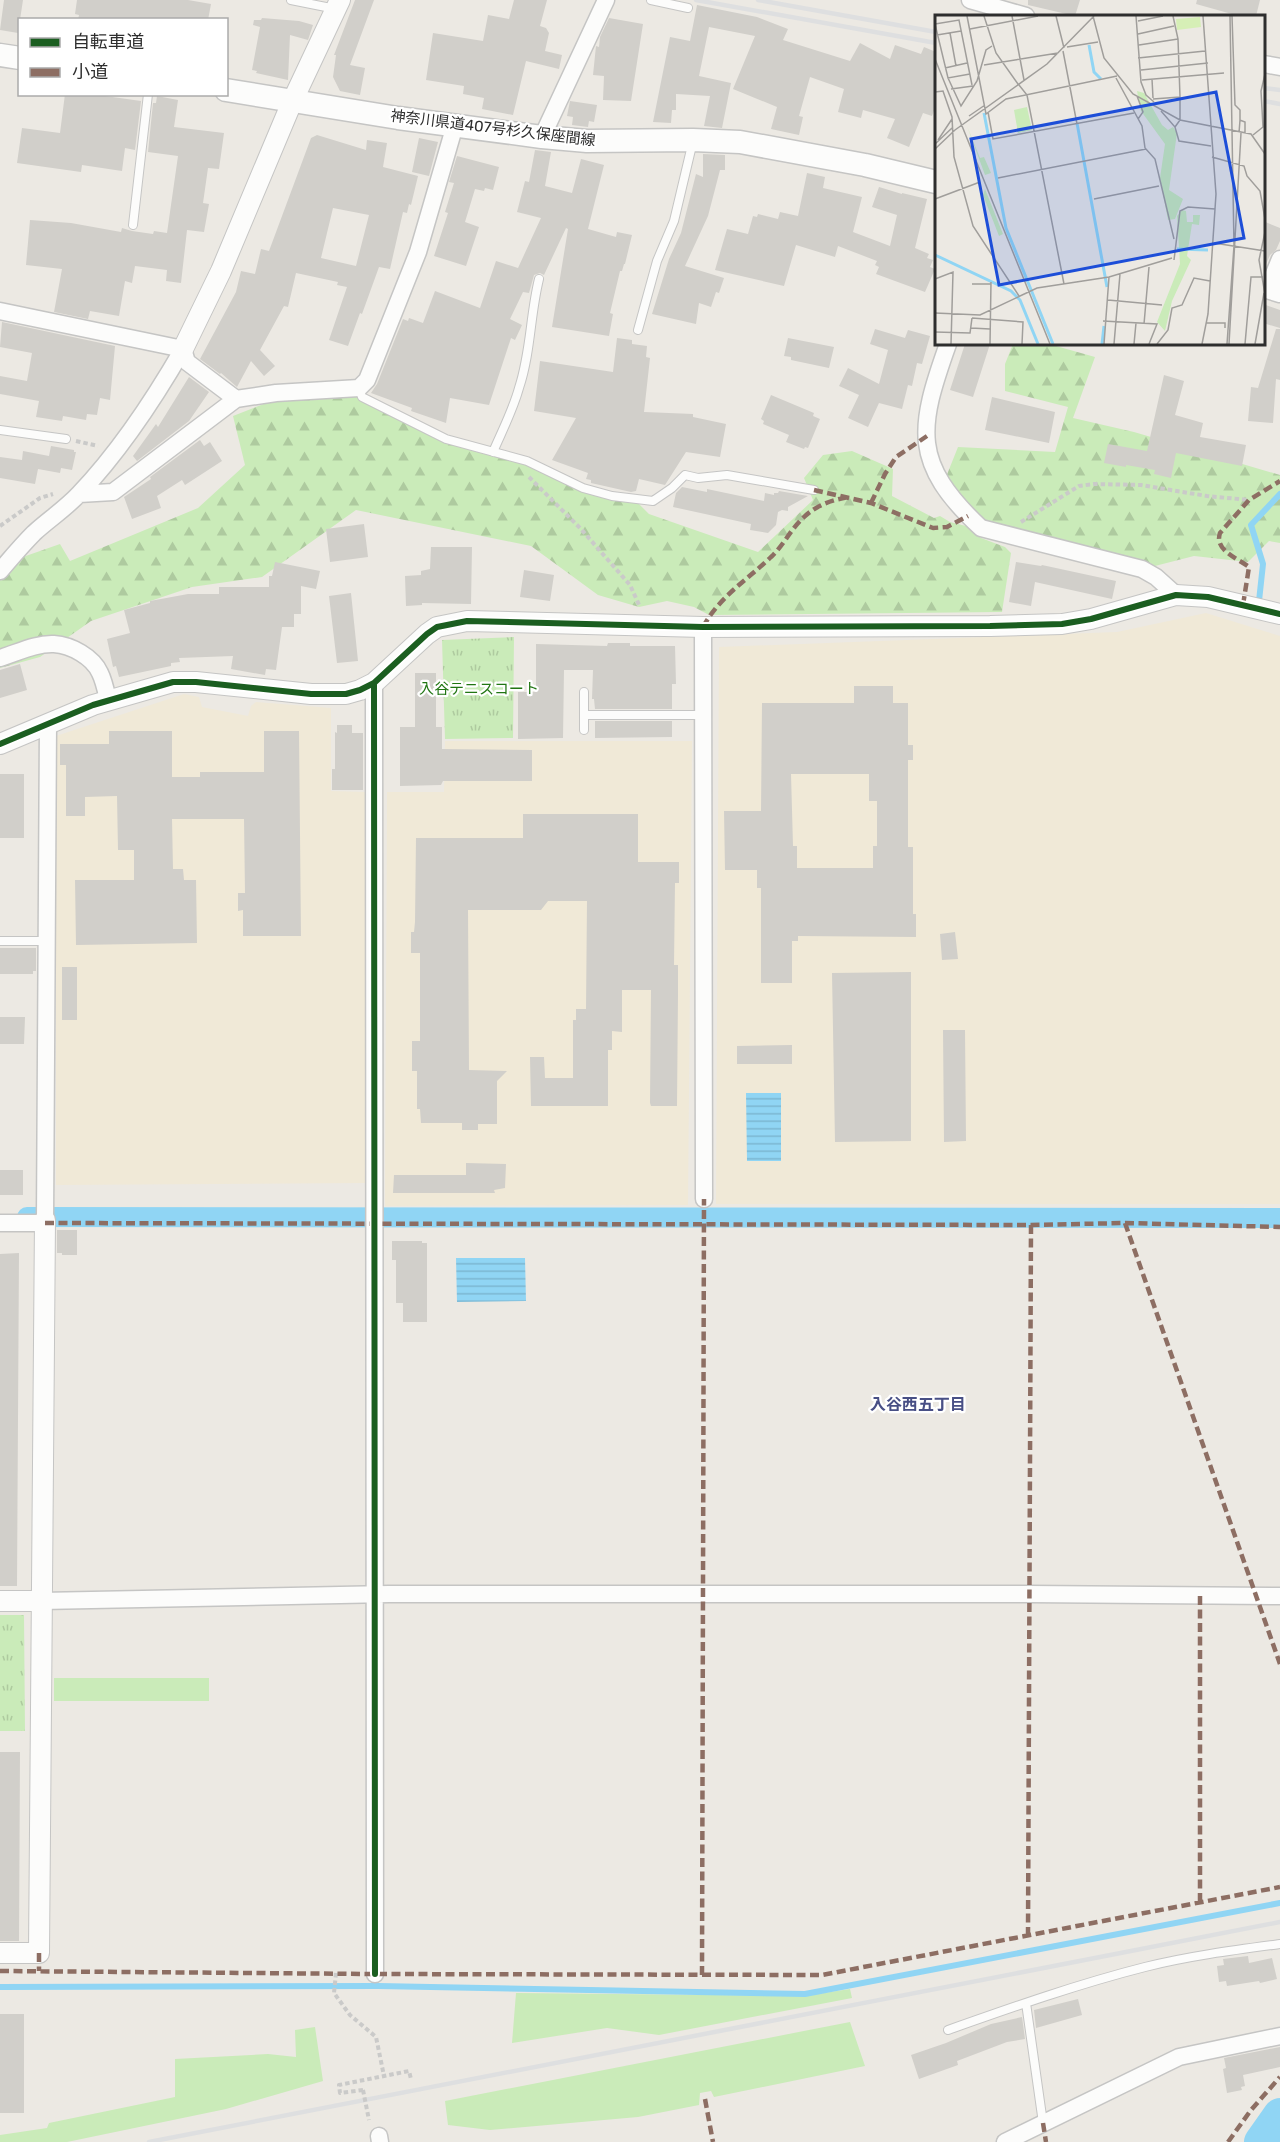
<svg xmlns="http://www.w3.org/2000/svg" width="1280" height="2142" font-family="Rubik,'Noto Sans JP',sans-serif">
<defs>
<pattern id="forest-firs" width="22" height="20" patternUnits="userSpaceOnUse" patternTransform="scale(1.5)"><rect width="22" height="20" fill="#caebb9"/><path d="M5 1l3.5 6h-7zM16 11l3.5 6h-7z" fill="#aeca9f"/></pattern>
<pattern id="park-tufts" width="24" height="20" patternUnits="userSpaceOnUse" patternTransform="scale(1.5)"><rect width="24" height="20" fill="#caebb9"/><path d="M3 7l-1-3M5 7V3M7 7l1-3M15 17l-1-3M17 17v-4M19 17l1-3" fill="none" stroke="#aeca9f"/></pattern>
<pattern id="water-rules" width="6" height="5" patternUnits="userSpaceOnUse" patternTransform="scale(1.5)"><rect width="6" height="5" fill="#90d5f4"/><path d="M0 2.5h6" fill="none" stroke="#7cb7d2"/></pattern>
</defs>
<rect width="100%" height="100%" fill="#ece9e3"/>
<path fill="#f0e9d7" d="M1206,613L1280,636V1204H716L719,647L1117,632Z
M184,694L199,697L202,707L248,716L251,706L256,702L331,708V791L366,792L365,1183L56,1185V736Z
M445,741H692L688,1205L385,1206L387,792H444Z"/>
<path fill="#caebb9" d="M54,1678H209V1701H54Z
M850,1989L852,1998L659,2035L607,2028L512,2043L516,1993L804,1996Z
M850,2022L865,2066L714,2097L711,2091L700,2093L699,2105L638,2117L490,2130L448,2125L445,2101Z
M315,2027L323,2081L226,2109L67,2142H0V2135L47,2128L49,2123L175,2097V2059L268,2054L296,2057L295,2030Z"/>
<path fill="url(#forest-firs)" d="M1013,344H1049L1095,357L1073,418L1134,432L1280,475V543L1269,541L1248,562L1194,556L1151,567L989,531L946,477L958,447L1055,452L1068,407L1005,391V364Z
M289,394H359L443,436L527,461L559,478L632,497L649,514L758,552L813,500L804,478L823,455L852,451L893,469L892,496L934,518L940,516L950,522L966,526L981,538L1005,547L1011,553L1002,612L709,615L694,607L667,601L639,607L598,595L531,546L356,510L262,577L192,587L91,621L40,657L0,668V565L60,544L70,561L198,508L245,465L233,416Z"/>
<path fill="url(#park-tufts)" d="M514,637L513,738L445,739L442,640Z
M0,1615H24L25,1731H0Z"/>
<path fill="url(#water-rules)" d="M746,1093H781V1161H747Z
M456,1258H525L526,1301L457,1302Z"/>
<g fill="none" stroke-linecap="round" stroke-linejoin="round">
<path stroke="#90d5f4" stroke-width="6" d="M1264,604L1259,601L1263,564L1251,525L1280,494
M0,1987L378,1986L805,1994L1280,1903"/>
<path stroke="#90d5f4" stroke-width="20" d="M27,1217L1280,1218"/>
<path stroke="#90d5f4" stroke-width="34" d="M1261,2142L1280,2115"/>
</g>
<path fill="#d1cfca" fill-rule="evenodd" d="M4,0H23L18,33L0,30Z
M77,0H188L211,4L208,20H78L79,15L75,14Z
M355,0H374L350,65L365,68L360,95L340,91L333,77L336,55H334Z
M514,0H547L540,26L546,28L549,33L545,51L562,55L559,69L526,61L513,115L482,109L484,98L463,94L464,86L426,80L433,33L483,41L488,15L509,19Z
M1028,0H1080L1075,16L1028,5Z
M1197,0H1260L1256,16H1239L1196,4Z
M697,5L757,17L788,29L783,40L850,61L860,43L890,59L895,45L921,54L924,47L936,52V105L932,116L923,113L909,147L887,138L895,119L863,110L861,118L838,112L844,89L810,77L799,116L803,117L799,135L771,129L777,107L733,89L755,36L709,27L699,76L731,83L722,128L704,126L710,96L676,94V110H672L671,123L653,122L670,37L690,41Z
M262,18L299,21L313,25L308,40L290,35L288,80L256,73L257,71L252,70L260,27L253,25L254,20H261Z
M609,18L643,24L631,101L603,100L604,76L593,75L596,46L599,47L600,37Z
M65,94H91L141,101L135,150L125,148L122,171L82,165L81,172L17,163L22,128L60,133Z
M157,96L178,100L174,127L224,133L219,169L208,168L203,203L209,204L204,232L187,230L181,283L166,281L167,270L135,266L132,283L125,281L119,316L90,311L88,319L54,312L62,269L26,265L30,220L71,223L121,232L122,228L132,231L153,234L154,231L167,233L178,156L148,152L153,103H156Z
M570,101L597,105L594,122L589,121L588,127L572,125L573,117L567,116Z
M317,135L366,150L367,140L387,143L383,167L418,176L411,205L409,204L407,213L403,212L390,269L379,267L362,314L360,313L348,346L329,340L347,287L337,285L338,282L296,273L288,307L284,306L260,350L275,366L264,376L251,361L237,387L221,373L220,374L200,359L236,292L241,271L255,274L261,249L269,251L311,138ZM333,208L369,215L356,266L321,258Z
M419,138L438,142L429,176L412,172Z
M535,150L551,152L545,186L572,193L581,159L604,165L588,229L616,237L617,232L632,235L625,264H624L622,271H620L610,313L613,314L609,336L552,327L568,229L566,228L544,275L540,273L534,275L529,293L523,292L510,319L522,325L515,340L511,338L489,405L450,398L446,423L411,411L412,408L371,393L377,384L403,319L408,321L409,318L423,323L435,291L480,308L496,261L518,268L541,218L517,212L525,181L529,182Z
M703,154L725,155V170H720L708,216L685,266L724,278L719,293L716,292L711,307L699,303L696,324L652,314L669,259L681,233L696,174L703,177Z
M457,156L499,167L493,190L485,188L484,191L475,189L465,222L479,227L466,266L434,256L448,213L445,212L454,183L449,182Z
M807,173L825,177L823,188L862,197L853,232L890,246L897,215L872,207L879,187L902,194V193L927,199L915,248L929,254L927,258L933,260L930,267L935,269L925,292L876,274L879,267L875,265L877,261L838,246L835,257L796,245L784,286L715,270L727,229L748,234L753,216L757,217L758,214L778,219L780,212L798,216Z
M1263,221L1280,228V241L1276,250L1270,255L1263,271Z
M1263,304L1280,310V328L1263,323Z
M2,322L115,346L110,400L100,398L97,415L87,414L86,420L63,416L62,421L36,417L39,401L0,394V376L27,381L32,353L0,347Z
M875,329L905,338L908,330L930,336L922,364L917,363L912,386L908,385L902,409L879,403L868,427L848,418L859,395L839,386L848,368L879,384L888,350L870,344Z
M1276,329H1280V380L1276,379L1273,423L1248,421L1251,387L1258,388Z
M617,338L632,340V344L647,346L646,357L650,358L644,412L693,414V417L726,424L720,457L686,452L665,485L639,479L636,491L631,492L591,483V480L586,479L588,473L552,460L576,418L534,411L540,361L613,372Z
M788,338L834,347L829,368L791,360V357L784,356Z
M965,344H990L973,397L950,390Z
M1164,375L1184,381L1175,415L1203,423L1200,437L1246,445L1242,466L1176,453L1171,478L1154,474L1155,470L1126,465V467L1104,463L1108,444L1147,451Z
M189,377L209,392L189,421L137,461L133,456L156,424L158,427Z
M771,395L814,413L813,416L820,419L808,448L805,447L804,449L786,442L789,435L763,424L764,421L761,419Z
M992,397L1055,412L1049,443L985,430Z
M200,440L204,446L210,442L222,461L185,485L182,480L157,496L161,508L132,519L124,497L151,479L150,477Z
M51,446L74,450V452H76L72,470L61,468L60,473L38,469L35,484L0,478V457L22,460L23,451L49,456Z
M682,487L707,492V489L764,501L765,493L774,495V493H778L779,491L808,496L788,507V511L782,510L778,512L776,525L768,533L750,530L751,524L673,507L676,493Z
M364,524L368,557L330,562L326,529Z
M431,547H472L471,604L422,603V605L406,606L405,576L421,575V571L430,569Z
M275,562L320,571L316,589L301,586V614H294V627H282L276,670L266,669L265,675L231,669L233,656L179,658L180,662L171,663V666L119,677L116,666L113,667L107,639L130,633L124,610L150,603V601L188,594H219V587H269V576H272Z
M1016,562L1041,566L1042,565L1116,581L1112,599L1035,582L1031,606L1009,602Z
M524,570L554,575L550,601L520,597Z
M351,593L358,661L337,663L329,596Z
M608,643H630V646H675L676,684H672V709H595L594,699H592L593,670H564L563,738L518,739V692H536V644L607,646Z
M20,664L27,690L0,698V670Z
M415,673H436V727H442V749L532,750V781H443L441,785L400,786V727H415Z
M854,686H893V703H908V745H913V760H908V847H913V914H916V937L798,936V941H792V983H761V888H757V870H725L724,811H761L762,703H854ZM791,774H869V801H877V846H873V868H797V846H793Z
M595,721H672V737L595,738Z
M337,725H352V733H363V790H332V769H335V732L337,733Z
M109,731H172V777H200V772H264V731H299L301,936H243V910L238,911V893H245L244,819H172L173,869H183L184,880H196L197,943L76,945L75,880H134V850H118L117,796L85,797V816H66V765H60V744H109Z
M0,774H24V838H0Z
M523,814H638V862H679V883H675L674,965H678V994L677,1106H651L650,1103L651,990H622V1032L612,1031V1050H608V1106H531L530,1057H544L545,1078H573V1020H576V1009H586L587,901H548L541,910H468L469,1070L507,1071L497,1081V1124H478V1130H462V1123H421L420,1109H417V1071H412V1041H420V953H411V932H414L415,922L416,838H523Z
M955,932L958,959L942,960L940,934Z
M0,948H36V971H33V974H0Z
M62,967H77V1020H62Z
M911,972V1141L835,1142L832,973Z
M0,1017H25L24,1044H0Z
M943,1030H965L966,1141L944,1142Z
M792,1045V1064H737V1046Z
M466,1163L506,1164L505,1188L494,1190L495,1193H393L394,1175H466Z
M0,1170H23V1195H0Z
M57,1230H77V1255H62V1253H57Z
M392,1241H422V1243H427V1322H403V1303H396V1260H392Z
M19,1253L17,1586H0V1254Z
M0,1752H20L19,1941H0Z
M1248,1956L1249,1963L1272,1958L1277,1979L1260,1983L1259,1981L1227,1986L1226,1981L1219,1982L1217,1966L1224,1965L1223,1959Z
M1078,1999L1082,2015L1036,2028L1034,2010Z
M0,2014H24V2113H0Z
M1022,2017L1025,2039L1007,2042L957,2061L958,2065L919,2079L911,2055L946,2043L991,2024Z
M1280,2047V2067L1243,2075L1245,2086L1241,2087L1242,2090L1227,2093L1223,2069L1226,2068L1224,2058Z"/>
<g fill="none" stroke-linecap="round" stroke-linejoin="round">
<g stroke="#c5c5c4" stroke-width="10">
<path id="service" d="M291,0L336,9
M651,0L688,8
M133,225L148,94
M638,330L657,261L674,221L693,141
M359,388L362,397L446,439L527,461L583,488L612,496L653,501L672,488L685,475L698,478L727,475L814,490
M0,430L66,439
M493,452C502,431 513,410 519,388C531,352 530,315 539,279
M584,715H703
M584,730V692
M0,941H47
M1026,2003L1043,2123
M948,2030C1013,2007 1078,1984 1145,1967C1189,1956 1235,1950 1280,1944"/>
</g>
<g stroke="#c5c5c4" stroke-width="19">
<path id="minor" d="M970,0L1026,16
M1264,64L1280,67
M542,137L606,0
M1268,288L1280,259
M0,311L183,349L187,362L236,399
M948,344C918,428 911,463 981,528L1142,569L1156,577L1176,595
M79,494L113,492L236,399L276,393L359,388L367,380L418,252L455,125
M0,571C11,558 22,545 34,533C48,520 65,509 79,494C120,451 153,401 183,349
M703,627L704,1199
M0,658C17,653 36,643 54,644C71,645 93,657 100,673C104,681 106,691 108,700
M374,683L375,1974
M45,1220L48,723
M0,1223H45
M41,1601L389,1594H1030L1280,1596
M379,2136L380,2142
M1005,2142L1179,2057L1280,2036"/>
</g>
<g stroke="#c5c5c4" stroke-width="22">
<path id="tertiary" d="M183,349L221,271L292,102L340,0
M0,744L93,705L173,682H196L311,694H346L360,690L374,683L427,634L437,627L467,621L703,627L990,626L1062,624L1091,619L1176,595L1208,597L1280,614
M0,1601H41
M0,1953H39L45,1220"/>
</g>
<g stroke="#c5c5c4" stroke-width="25">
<path id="secondary" d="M0,55L20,58
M226,90L398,118L542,137L587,141L693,140L740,142L865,165L936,182
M1264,286L1280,291"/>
</g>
<path stroke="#cacac9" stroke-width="4" stroke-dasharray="4.5 3" stroke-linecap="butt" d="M76,441L98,446
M529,477L580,528L630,585L640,607
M1021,522L1079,486L1094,484L1141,485L1207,496L1249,500
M0,526L40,498L53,494
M336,1973L334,1993L350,2015L376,2037L384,2076
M363,2090L340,2093L339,2085L409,2071L411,2079"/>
<use href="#service" stroke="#fcfcfb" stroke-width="8"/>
<use href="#minor" stroke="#fcfcfb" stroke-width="16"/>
<use href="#tertiary" stroke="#fcfcfb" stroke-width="20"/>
<use href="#secondary" stroke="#fcfcfb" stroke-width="22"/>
<path stroke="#dedfe0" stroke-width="4.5" d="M696,0L936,43
M758,0L936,32
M1264,88L1280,90
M1264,101L1280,104
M149,2142L1280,1922"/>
<path stroke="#cacac9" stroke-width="4" stroke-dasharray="4.5 3" stroke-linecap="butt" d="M363,2090L369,2120"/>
<path stroke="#8d6e63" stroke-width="4.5" stroke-dasharray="9 4.5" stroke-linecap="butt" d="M814,490L871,503L933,528L947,527L968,516
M871,503L885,474L896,457L927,436
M1243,605L1249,567C1237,558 1214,550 1220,533L1249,500L1280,481
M703,627C720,596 746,581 771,557C783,546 791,529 803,518C816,505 832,500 849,497
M45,1223L1031,1225L1125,1223L1280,1227
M1125,1223L1280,1664
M1200,1902V1595
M1028,1936L1031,1225
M39,1953V1971
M0,1971L375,1974L822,1975L1280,1887
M702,1975L704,1199
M705,2099L713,2142
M1043,2123L1046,2142
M1228,2142L1251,2110L1280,2077"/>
<g stroke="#fff" stroke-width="10">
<path id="cycleway" d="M374,683L375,1974
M0,744L93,705L173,682H196L311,694H346L360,690L374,683L427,634L437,627L467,621L703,627L990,626L1062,624L1091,619L1176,595L1208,597L1280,614"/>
</g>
<use href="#cycleway" stroke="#1b5e20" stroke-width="6"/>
</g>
<g text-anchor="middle" stroke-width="4.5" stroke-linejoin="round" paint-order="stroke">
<g font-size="15" fill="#2e2e2e" stroke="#fff">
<text transform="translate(493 128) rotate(7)" y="5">神奈川県道407号杉久保座間線</text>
</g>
<g font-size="15" fill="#217613" stroke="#fff">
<text x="479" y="694">入谷テニスコート</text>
</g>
<g font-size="16" font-weight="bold" fill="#484f85" stroke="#fff">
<text x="918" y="1410">入谷西五丁目</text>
</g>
</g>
<g transform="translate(935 15)">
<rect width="330" height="330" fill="#ece9e3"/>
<path d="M32,111L45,143L49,142L56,158L50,160ZM50,174L68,219L64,221L48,180Z" fill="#caebb9"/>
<path d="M202,76L209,78L227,110L233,115L238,112L242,118L234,175L248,184L240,204L233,205L225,163L230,129L206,96ZM247,195L251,196L252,207H258V200H265L264,210L257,209L252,241L256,245L237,286L230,316L222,307L245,249L242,201Z" fill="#caebb9"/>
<path d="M92,92L97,115L83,118L79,95Z" fill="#caebb9"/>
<path d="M265,2L266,12L242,15L241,4Z" fill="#d6efb6"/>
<path fill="none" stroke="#90d5f4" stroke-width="3" d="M154,30L159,57L166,64M49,98L71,213L118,329M142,108L172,272M242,234L273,235M0,240L76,276L85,285L103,329M167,329L169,311"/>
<path fill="none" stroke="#a09e9b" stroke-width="1.5" d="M32,1L51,99L71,84L182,61M49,1L61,38L83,69M77,1L89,65M121,1L129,33M158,1L169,43L198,79L245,105L316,119L330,139M201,1L206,67L211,80L219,87M238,1L243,24L245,82V105L240,112M297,1L300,90L305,95V105M203,6L228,1M0,9L24,5L37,70M0,9L13,63L35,59M35,14L103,1M15,18L21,51M203,19L239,11M2,20L26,16M204,30L243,24M132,32L163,27M128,36L142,109M203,43L270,36M0,44L115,329M49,50L123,38M10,53L32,48M206,55L273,48M13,63L26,91L42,66L51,35L57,31M181,63L207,111L210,133L220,144L239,224M217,64L218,83M207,65L289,58M84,70L92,80L129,269M16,74L38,71M0,77L8,76L17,102L19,142L38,211L84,281M202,81L208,97L203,104M218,84L245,82M226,96L240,112L244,126L276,131M53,97L58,124L199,98M34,101L50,90M304,118L305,105L310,107V118M318,120L328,112L326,76L330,59M3,125L17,104M0,129L17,113M0,134L20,115L112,49L159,1M277,142L309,151L312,161L325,176L330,204M63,163L211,134M0,184L45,167M159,184L224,171M330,217L324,245L330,279M279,228L330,236M239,245L245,196L253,192L280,194M0,264L18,257L16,329M37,269H56M173,285L227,290M0,298L45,300L102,273L174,262L237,243M37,303L88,307L87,329M168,306L222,309L214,329M271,308H290V313M209,309L214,252M36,313L55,314M0,317L35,318L37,303M55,329L56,267M169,329L174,262M179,329L185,259M199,329L201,308M222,329L233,315L237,293L247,290L259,263L275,266M267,329L273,299L281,179L268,1M292,329L299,231L295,1M294,329L306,118M310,329L316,262H328M320,329L329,278"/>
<path fill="#1d4ed8" fill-opacity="0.15" stroke="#1d4ed8" stroke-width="3" d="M281,77L309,223L64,270L36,124Z"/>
<rect width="330" height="330" fill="none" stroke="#2e2e2e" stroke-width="3"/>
</g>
<rect x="18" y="18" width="210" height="78" fill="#ffffff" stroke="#ababab" stroke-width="1.5"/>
<rect x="30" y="38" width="30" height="9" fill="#1b5e20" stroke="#ababab" stroke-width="1.5"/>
<text x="72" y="48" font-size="18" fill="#2e2e2e">自転車道</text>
<rect x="30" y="68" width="30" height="9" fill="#8d6e63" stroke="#ababab" stroke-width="1.5"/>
<text x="72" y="78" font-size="18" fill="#2e2e2e">小道</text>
</svg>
